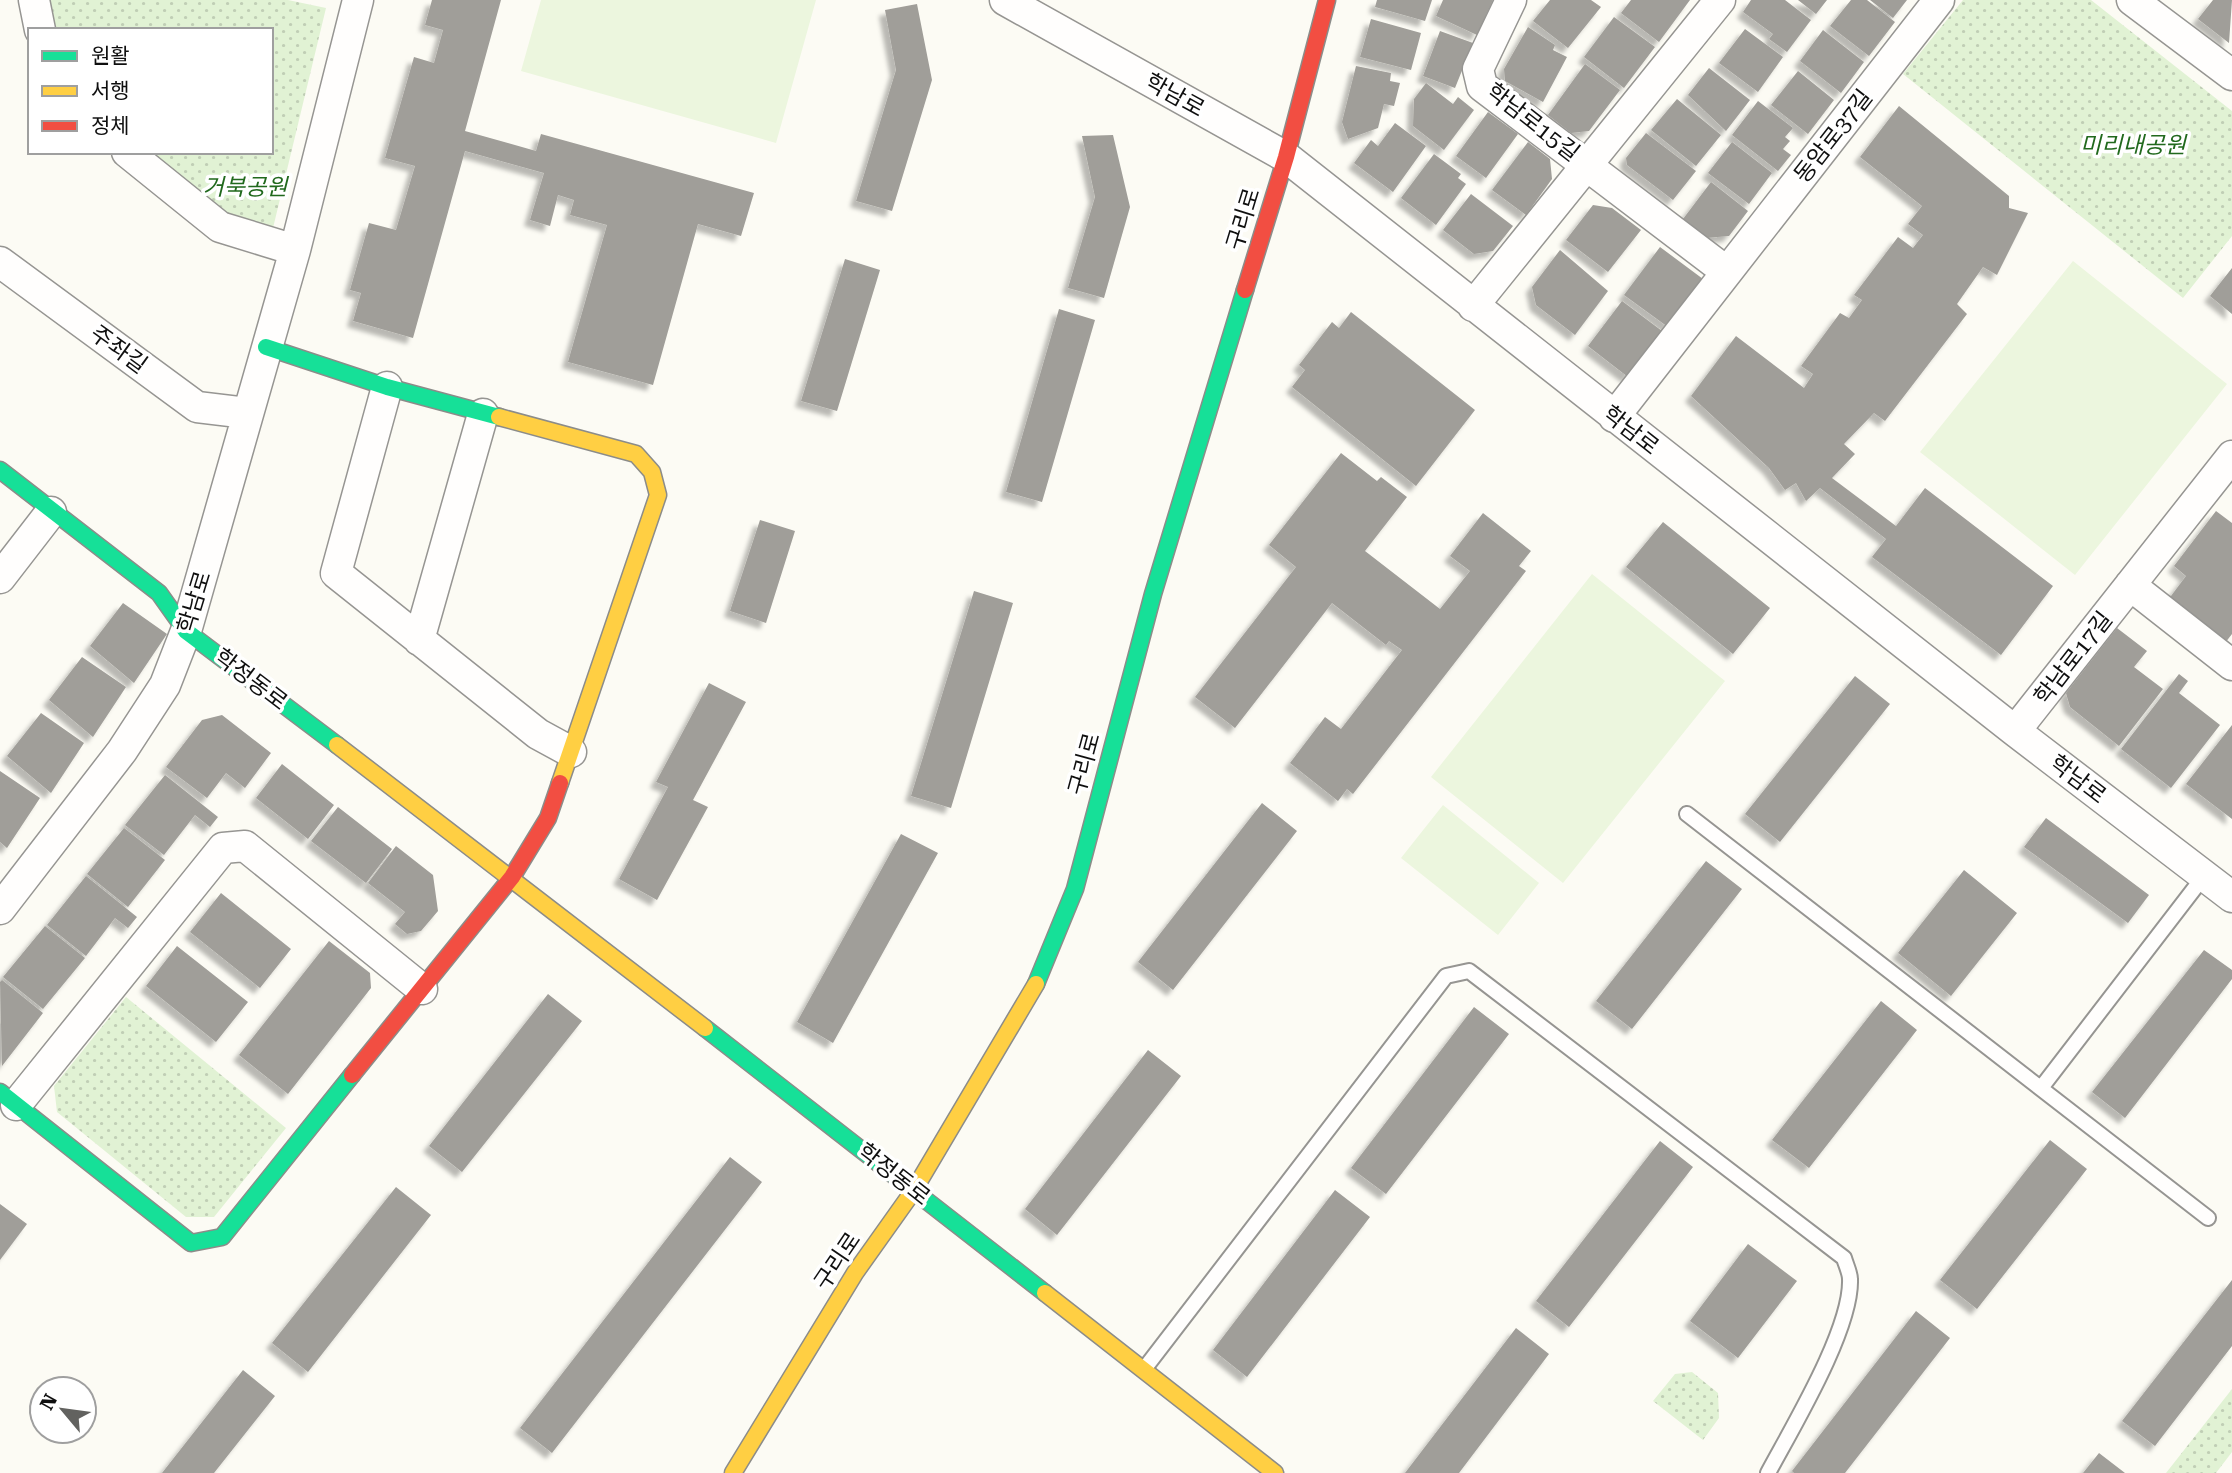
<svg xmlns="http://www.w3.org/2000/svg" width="2232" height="1473" font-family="'Roboto Serif','Noto Sans KR',serif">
<defs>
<pattern id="grass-dots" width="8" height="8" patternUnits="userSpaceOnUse" patternTransform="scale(1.75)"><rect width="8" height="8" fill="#e1f2d4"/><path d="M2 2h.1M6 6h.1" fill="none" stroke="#c0ceb5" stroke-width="1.8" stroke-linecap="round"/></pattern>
<filter id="shadow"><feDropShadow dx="-6" dy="6" stdDeviation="2" flood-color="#0004"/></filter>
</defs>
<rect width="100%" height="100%" fill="#fcfbf4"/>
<path fill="url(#grass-dots)" d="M49,0H288L326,8L273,228L223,217L141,152H271V30H53Z
M1963,0H2091L2232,111V236L2183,298L1903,74Z
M126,997L286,1128L214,1217H186L57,1112L54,1086Z
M1692,1372L1718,1393L1719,1418L1703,1440L1653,1401L1675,1374Z
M2232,1389V1452L2216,1473H2166Z"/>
<path fill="#ecf6de" d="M541,0H816L776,143L521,71Z
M2073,261L2227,384L2075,575L1920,452Z
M1592,574L1725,681L1563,883L1431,777Z
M1443,805L1539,883L1498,935L1401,858Z"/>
<path fill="#a09e99" filter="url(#shadow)" d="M432,0H501L465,131L536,151L541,134L754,193L741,236L698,224L653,385L568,362L607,225L570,215L574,200L558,195L550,226L530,220L544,173L465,151L413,338L353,321L361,293L350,290L369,223L396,230L415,166L385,158L414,57L434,63L443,30L425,25Z
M1377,0H1432L1425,21L1375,7Z
M1443,0H1493L1477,35L1436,16Z
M1550,0H1591L1601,7L1568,48L1533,21Z
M1631,0H1690L1659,42L1621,13Z
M1751,0H1785L1811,20L1787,52L1769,39L1773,34L1743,12Z
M1798,0H1827L1816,14Z
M1851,0H1867L1895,22L1869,56L1830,26Z
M1870,0H1907L1893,18Z
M2213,0H2232L2229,43L2198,19Z
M917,4L932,80L892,211L856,201L896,70L885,10Z
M1614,17L1655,47L1624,88L1584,57Z
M1371,19L1421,33L1411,70L1360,57Z
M1528,27L1555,45L1553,50L1567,57L1543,102L1505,81L1504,69Z
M1745,29L1783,57L1758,92L1719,63Z
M1823,30L1864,62L1841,93L1800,61Z
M1440,31L1473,43L1455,88L1423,76Z
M1585,64L1620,90L1589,131L1571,133L1548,115Z
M1356,66L1391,73L1390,81L1400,83L1394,106L1384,104L1378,128L1348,139L1342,122Z
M1709,68L1750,100L1726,131L1688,95Z
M1798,71L1834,100L1808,134L1771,105Z
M1426,83L1453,104L1458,97L1474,110L1444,150L1413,126L1414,99Z
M1677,99L1721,135L1696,166L1651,130Z
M1758,101L1793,128L1785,137L1790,141L1783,149L1791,155L1778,171L1732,135Z
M1899,106L2009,196V208L2028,213L1997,275L1983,267L1957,304L1967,314L1885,421L1874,413L1844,444L1855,454L1832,478L1896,526L1925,488L2053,586L2001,655L1872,557L1886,539L1820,488L1806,501L1796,483L1785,490L1769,468L1691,396L1736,336L1804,388L1813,374L1801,366L1840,313L1849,318L1862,300L1854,295L1898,237L1913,248L1923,235L1908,224L1922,206L1860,157Z
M1488,112L1518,134L1486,178L1456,156Z
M1395,123L1426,146L1393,192L1354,163L1371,140L1378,146Z
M1646,133L1696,171L1673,200L1627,165L1626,158Z
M1113,135L1130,207L1104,298L1068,288L1095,197L1082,136Z
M1528,142L1550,159L1552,179L1526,215L1492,190Z
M1732,142L1772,173L1749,204L1708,173Z
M1434,154L1461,174L1458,178L1466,184L1436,225L1401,198Z
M1711,182L1748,211L1729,236L1706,238L1683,219Z
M1471,194L1513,226L1493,251L1474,254L1443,230Z
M1593,205L1612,208L1641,230L1608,272L1566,240Z
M1660,247L1703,279L1668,327L1624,295Z
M1560,250L1608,291L1575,335L1536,305L1532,287Z
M845,259L880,270L837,411L801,401Z
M2232,268V314L2210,296Z
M1622,301L1662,331L1628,377L1588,346Z
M1059,309L1095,320L1042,502L1006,492Z
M1351,312L1475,410L1416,486L1292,387L1305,370L1299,365L1332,322L1339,328Z
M1341,453L1377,481L1381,477L1407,497L1365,551L1440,609L1470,571L1450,556L1483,513L1531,551L1519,566L1526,571L1353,794L1347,789L1338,801L1290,763L1325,717L1341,729L1402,650L1389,641L1386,645L1332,603L1235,728L1195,697L1296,567L1269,545Z
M2216,511L2232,523V634L2225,643L2168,600L2186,576L2174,566Z
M760,520L795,531L766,623L730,611Z
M1663,522L1770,608L1733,654L1626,567Z
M974,591L1013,603L951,808L911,796Z
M123,603L167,634L134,683L90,646Z
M2117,628L2147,651L2134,667L2163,689L2119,746L2070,707L2066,693Z
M82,657L126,687L93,737L49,700Z
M2179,674L2188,681L2179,693L2220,725L2171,788L2121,749Z
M1855,676L1890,704L1780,842L1745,814Z
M709,683L746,702L693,800L708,807L657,900L619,879L668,787L656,782Z
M41,713L84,743L51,793L7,756Z
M222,715L271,753L245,788L226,773L207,798L166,767L202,720Z
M2232,725V819L2186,784Z
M282,764L334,805L308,839L256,798Z
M0,771L40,798L7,848L0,842Z
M165,775L218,817L210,827L195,815L164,855L125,825Z
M1262,803L1297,831L1173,990L1138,962Z
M338,807L392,849L366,883L311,841Z
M2046,818L2149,895L2128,923L2024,847Z
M124,828L165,860L128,907L87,874Z
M901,834L938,853L833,1043L797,1022Z
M396,846L433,875L438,911L421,931L407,934L395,924L405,912L368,883Z
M1706,861L1742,889L1632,1029L1596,1001Z
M1964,870L2017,913L1951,996L1898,953Z
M86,876L137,917L128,928L115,918L86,956L47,925Z
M221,893L291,949L260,988L190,932Z
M45,926L85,958L43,1009L3,977Z
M329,941L370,973L371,988L288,1094L239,1055Z
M177,946L248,1002L216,1042L146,986Z
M2204,950L2232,970V979L2125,1118L2092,1092Z
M2,980L43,1013L2,1066L0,982Z
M548,994L582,1021L462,1172L429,1146Z
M1881,1001L1917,1030L1809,1168L1772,1140Z
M1474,1007L1509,1034L1386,1194L1351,1168Z
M1148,1050L1181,1076L1057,1235L1025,1209Z
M2050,1140L2087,1169L1977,1309L1940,1280Z
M1660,1141L1693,1167L1569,1327L1536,1301Z
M730,1157L762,1182L552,1453L520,1428Z
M396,1187L431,1215L308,1372L272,1343Z
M1335,1190L1370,1217L1247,1377L1213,1350Z
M0,1204L27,1224L0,1260Z
M1748,1244L1797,1281L1738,1358L1690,1321Z
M2232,1280V1346L2155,1446L2122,1421Z
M1916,1311L1950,1338L1845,1473H1794L1792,1471Z
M1516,1328L1549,1354L1459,1473H1405Z
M243,1370L275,1396L214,1473H162Z
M2099,1453L2125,1473H2083Z"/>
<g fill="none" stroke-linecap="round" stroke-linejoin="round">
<g stroke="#969592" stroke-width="18">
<path id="lane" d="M1687,814L2208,1218
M2041,1088L2204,876
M1145,1368L1446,976L1469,971L1844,1258C1846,1265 1850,1273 1850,1279C1852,1329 1792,1428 1768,1473"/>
</g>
<g stroke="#969592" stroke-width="33">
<path id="street" d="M34,0L40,30
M1005,0L1286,157L2015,731L2232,897
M1511,0L1478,69L1482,86L1727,272
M2132,0L2232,75
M127,152L220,227L295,250
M0,262L197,407L247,413
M1473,306L1720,0
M387,387L336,573L538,734L571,752
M1614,417L1939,0
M0,578L51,512
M2130,585L2232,665
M419,640L483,414
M2015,731L2232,456
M0,909L122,751L165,685L186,631L295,250L358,0
M16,1105L223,848L245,846L422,989"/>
</g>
<g stroke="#8c8c89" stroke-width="19">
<path id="fast" d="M266,347L387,387L499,417
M0,470L159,593L186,631L337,745
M1036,984L1075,889L1153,594L1245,290
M705,1028L1045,1293
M0,1092L191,1243L222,1237L352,1075"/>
</g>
<g stroke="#8c8c89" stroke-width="19">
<path id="slow" d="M499,417L636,454L652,472L658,495L560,783
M337,745L705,1028
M1045,1293L1275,1473
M733,1473L855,1273L914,1190L1036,984"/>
</g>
<g stroke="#8c8c89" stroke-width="19">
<path id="jam" d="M1245,290L1286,157L1327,0
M352,1075L512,877L548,818L560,783"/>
</g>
<use href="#lane" stroke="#fffefd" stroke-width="14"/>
<use href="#street" stroke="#fffefd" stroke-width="30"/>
<use href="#fast" stroke="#16e098" stroke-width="16"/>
<use href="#slow" stroke="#ffcf43" stroke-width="16"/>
<use href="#jam" stroke="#f24e42" stroke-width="16"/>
</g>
<g text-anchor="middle" stroke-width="7" stroke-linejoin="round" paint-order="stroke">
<g font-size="23" fill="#0f0f0f" stroke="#fff">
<text transform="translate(1175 95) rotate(29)" y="8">학남로</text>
<text transform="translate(1533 122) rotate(38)" y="8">학남로15길</text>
<text transform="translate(1833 136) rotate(-52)" y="8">동암로37길</text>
<text transform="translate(1243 219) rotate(-73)" y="8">구리로</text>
<text transform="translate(119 349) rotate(36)" y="8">주좌길</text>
<text transform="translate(1631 430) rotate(38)" y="8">학남로</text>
<text transform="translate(194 602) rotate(-73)" y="8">학남로</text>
<text transform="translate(2073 658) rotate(-52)" y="8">학남로17길</text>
<text transform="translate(251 679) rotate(37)" y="8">학정동로</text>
<text transform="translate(1084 764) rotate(-75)" y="8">구리로</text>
<text transform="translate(2078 779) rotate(37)" y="8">학남로</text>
<text transform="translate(894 1174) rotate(38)" y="8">학정동로</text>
<text transform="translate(837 1261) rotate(-56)" y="8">구리로</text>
</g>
<g font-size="23" font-style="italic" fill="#21691d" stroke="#fff">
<text x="2133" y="153">미리내공원</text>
<text x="245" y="195">거북공원</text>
</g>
</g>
<rect x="28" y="28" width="245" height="126" fill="#ffffff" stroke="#9f9f9f" stroke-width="2"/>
<rect x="42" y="51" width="35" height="10" fill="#16e098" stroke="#9f9f9f" stroke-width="2"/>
<text x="91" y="63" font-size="21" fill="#0f0f0f">원활</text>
<rect x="42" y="86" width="35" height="10" fill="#ffcf43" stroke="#9f9f9f" stroke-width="2"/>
<text x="91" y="98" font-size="21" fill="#0f0f0f">서행</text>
<rect x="42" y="121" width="35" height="10" fill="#f24e42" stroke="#9f9f9f" stroke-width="2"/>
<text x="91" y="133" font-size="21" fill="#0f0f0f">정체</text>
<g transform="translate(63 1410) rotate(299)"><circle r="33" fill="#ffffff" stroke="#9f9f9f" stroke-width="2"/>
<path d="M0-5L12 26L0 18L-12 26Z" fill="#62625f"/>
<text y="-10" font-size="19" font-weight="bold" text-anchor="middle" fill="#0f0f0f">N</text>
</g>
</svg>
